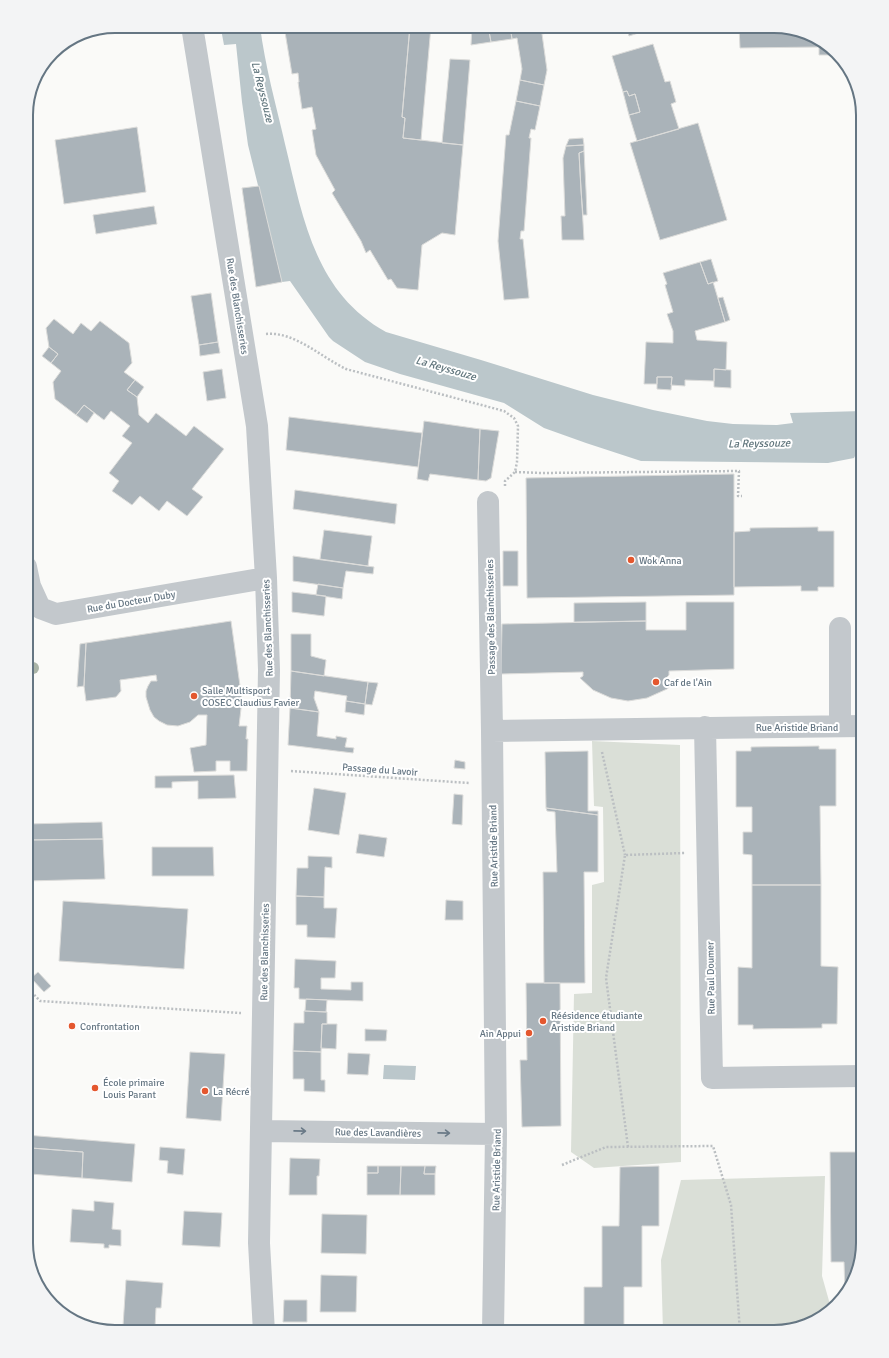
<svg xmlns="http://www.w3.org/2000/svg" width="889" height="1358" font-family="Signika,sans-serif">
<rect width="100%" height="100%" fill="#fafaf8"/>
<path fill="#dadfd7" d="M592,741L680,745L681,1162L594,1168L571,1152L574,994L592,993V885L604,882L603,807L594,806Z
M825,1176L822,1276L831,1308L818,1320L774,1332H663L661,1260L681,1180Z"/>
<path fill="#bbc7cb" d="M223,26H260C265,66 276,105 285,144C303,217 314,292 386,332L481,360L593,395L653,410L707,421L733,424L777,425L793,423L790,413L863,411V456H855L854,458L828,463L641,461L586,443L544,428L504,403L400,374L365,362L333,341L329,337L290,281L282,282L248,145L242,102L236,44L224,45L221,29Z
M384,1065L416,1066L415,1080L383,1079Z"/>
<path fill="#aab3b9" stroke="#dcdcda" d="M284,26H410L402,117L405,118L403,138L463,145L455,235L442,233L422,245L418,290L397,288L391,279L388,280L370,250L366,253L361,241L332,193L335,190L316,155L312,130L316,129L312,107L302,109L298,82H299L298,73L292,74Z
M410,26H431L421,140L403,138L405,118L402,117Z
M472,26H488L491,42L471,45Z
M488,26H510L512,39L491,42Z
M510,26H564L565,30L542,34L547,70L544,85L520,80L522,69L517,38L512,39Z
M626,26H660L629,36Z
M739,26H779L823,41L836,55H819V47L740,48Z
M653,44L665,82L670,81L676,102L671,104L679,129L637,141L629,115L640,112L635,94L629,96L627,91L623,92L612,56Z
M450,59L470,60L463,145L442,143Z
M520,80L544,85L540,106L516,101Z
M627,91L629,96L635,94L640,112L629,115L623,92Z
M516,101L540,106L535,130L531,129L529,138H531L524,231H521L520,239H523L529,298L504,300L498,241L506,135H509Z
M698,123L727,220L660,240L630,143Z
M137,127L146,192L64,204L55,140Z
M583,138L584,145L566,146L569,139Z
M584,145V151L579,153L584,240H562L561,216H565L563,158L566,146Z
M584,151L586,190L587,215H583L581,191L579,153Z
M259,186L282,282L256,287L242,188Z
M154,206L157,224L96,234L93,215Z
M711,259L718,281L708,284L700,262Z
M700,262L708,284L713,282L725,322L695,331L697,340L727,342L726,370L714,369V381L685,380V386L671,385L672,377H657V384H644L646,342L673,343V331L667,314L673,312L665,285L667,284L663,273Z
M211,293L218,342L199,345L191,296Z
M723,297L730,320L725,322L718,298Z
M54,319L73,334L81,323L91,331L100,321L129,343L132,363L124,372L135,380L127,390L137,397L139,415L148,423L156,413L186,436L194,426L224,449L192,489L203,497L187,516L167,501L159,511L140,496L132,505L112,491L119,481L109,473L132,443L122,436L130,426L111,411L104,420L84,405L76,415L55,399L53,382L61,371L51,363L58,354L49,347L46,328Z
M218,342L220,353L200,356L199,345Z
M49,347L58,354L51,363L42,356Z
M222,369L226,398L207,401L203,372Z
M714,369L731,370V388L714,387Z
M657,377H672L671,390L657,389Z
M135,380L144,387L137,397L127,390Z
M84,405L94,413L87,423L76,415Z
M289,417L422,433L418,467L286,450Z
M424,421L480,429L478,480L430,474L428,481L417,479Z
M480,429L499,431L491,478L486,481L478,480Z
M734,474V595L527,598L526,478Z
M295,490L397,504L395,524L293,509Z
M818,527V531H834V587H818V591H801V586L734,587V532L750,531V528Z
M324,530L372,536L368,566L320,559Z
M503,551H518V586H503Z
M293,556L374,567L373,574L346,571L343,588L293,581Z
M318,584L343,588L342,599L316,595Z
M292,592L326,596L324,616L292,612Z
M646,602V621L574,622V603Z
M686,602H734V669L669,671V675L667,677L673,684L667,689L647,698L628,701L611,698L593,690L580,678L583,676V672L501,674L502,624L646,621V630H686Z
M231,621L242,700L239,726H247L246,739H248L247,771H230V761H216V771L194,772L190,748L206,745L207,715H198L190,722L178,726L167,725L159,721L154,717L150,710L146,697V691L148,686L151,681H157L156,675L120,680L121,691L116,697L86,701L84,686L86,643Z
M291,634H311V656L326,660L324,676L291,671Z
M86,643L84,686L77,687L80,644Z
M291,671L368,682L365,704L346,701L347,696L315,691L314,698L319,712L290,708Z
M368,682L378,683L372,705L365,704Z
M346,701L365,704L364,715L345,712Z
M290,708L319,712L317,736L336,739V736L347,738L345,747L354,748L353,753L288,745Z
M819,746V749H836V806H820L821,885H752V855L743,854V832H752V807H736V751H751V747Z
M588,751V811H598V815L546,808L545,752Z
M455,760L465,762V769L454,768Z
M234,775L236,798L198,799V781L172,782V788H155V776Z
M314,788L346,793L339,835L308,830Z
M454,794L463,795L462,825L452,824Z
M546,808L598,815V872H584L585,983H544L543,872H557L555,812L547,811Z
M102,822L103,839L26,840L27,824Z
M359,834L387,838L384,857L356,853Z
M103,839L105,879L26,881V840Z
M152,847H213L214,876H152Z
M308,856L332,857V868L325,867L324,897L296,896L297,868H308Z
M752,885H821V966L838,967L837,1024H822V1028L753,1029V1025H738V967L752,968Z
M296,896L324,897V908H337L335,938L307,937V925H296Z
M446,900L463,901V920H445Z
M63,901L188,909L184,969L59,961Z
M295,959L336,961L335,978H321V989L351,990V982H363V1001L299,999V988H294Z
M38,972L51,986L44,992L31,978Z
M526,983H560L561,1126L522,1127L520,1060H527Z
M306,999L327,1000L326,1012L305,1011Z
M304,1011L327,1012V1024H322L321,1052L293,1051L294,1023H304Z
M322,1024H337L336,1049L321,1048Z
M365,1029L387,1030L386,1041H365Z
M293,1051L321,1052V1080H325V1092L304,1091V1079H293Z
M190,1052L225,1054L221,1121L186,1118Z
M348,1053L370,1054L368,1075L347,1074Z
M26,1135L135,1144L132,1182L82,1178L83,1152L31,1148L30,1174H26Z
M160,1147L185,1149L183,1175L167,1173L168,1161L159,1160Z
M31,1148L83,1152L82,1178L30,1174Z
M830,1152H863V1243L851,1288L845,1294L844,1262H831Z
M290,1158L320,1159L319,1176H317V1195H289Z
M367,1166H378V1173H367Z
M378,1166H401L400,1195H367V1173H378Z
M401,1166H425L424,1174H435V1195H400Z
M425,1166H436L435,1174H424Z
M659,1166V1226H642V1287H624V1332H584V1287H602V1226H619L620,1167Z
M94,1201L114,1203L112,1229L121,1230V1246L109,1245V1248H104V1244L70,1242L72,1209L94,1211Z
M184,1211L222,1213L220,1247L182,1245Z
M322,1214L367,1215L366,1254L321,1253Z
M321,1275L357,1276L356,1312H320Z
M126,1280L163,1283L161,1308H156L155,1328L123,1326Z
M284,1300H307V1322H283Z"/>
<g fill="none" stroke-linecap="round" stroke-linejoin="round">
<path stroke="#bbbfc2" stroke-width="2.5" stroke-dasharray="2 2" stroke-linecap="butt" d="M266,334C294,331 321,357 346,369L504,411L514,418L518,426L517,462L515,472L505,481V487
M515,472L542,473L739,471L738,496H742
M602,752L625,855
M291,771L469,783
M26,986L40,1001L241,1013
M628,1147L606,978L625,855L685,853
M562,1165L606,1147L713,1146L731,1205L740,1332"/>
<path stroke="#c3c8cc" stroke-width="22" d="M192,26L257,426L266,578L269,670L259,1243L264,1332
M488,502L492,731
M26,567L30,586L40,608L56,614L266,578
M840,726V628
M705,727L712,1078L863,1076
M261,1131L496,1134
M493,1332L496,1134L492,731L863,726"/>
</g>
<circle fill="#aab4a7" cx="33" cy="668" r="6"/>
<defs><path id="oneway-shaft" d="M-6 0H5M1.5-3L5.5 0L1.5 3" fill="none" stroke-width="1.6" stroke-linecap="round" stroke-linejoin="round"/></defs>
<g stroke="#6a7a87">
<use href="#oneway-shaft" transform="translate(300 1131) rotate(1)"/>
<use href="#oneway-shaft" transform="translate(444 1133) rotate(1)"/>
</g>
<g fill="#e4572e" stroke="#fff" stroke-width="1.5">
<circle cx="631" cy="560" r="4"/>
<circle cx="656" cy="682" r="4"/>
<circle cx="194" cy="696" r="4"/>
<circle cx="543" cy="1021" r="4"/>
<circle cx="72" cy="1026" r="4"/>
<circle cx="529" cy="1033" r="4"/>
<circle cx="95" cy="1088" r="4"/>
<circle cx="205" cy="1091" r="4"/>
</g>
<g text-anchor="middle" stroke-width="4" stroke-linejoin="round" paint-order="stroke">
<g font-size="10" fill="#657683" stroke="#fff">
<text transform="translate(238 306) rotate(81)" y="4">Rue des Blanchisseries</text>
<text transform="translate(131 601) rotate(-10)" y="4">Rue du Docteur Duby</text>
<text transform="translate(490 617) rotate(-91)" y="4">Passage des Blanchisseries</text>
<text transform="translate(267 628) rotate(-92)" y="4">Rue des Blanchisseries</text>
<text x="797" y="731">Rue Aristide Briand</text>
<text transform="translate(380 769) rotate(4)" y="4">Passage du Lavoir</text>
<text transform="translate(493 846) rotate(-91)" y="4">Rue Aristide Briand</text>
<text transform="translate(264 952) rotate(-89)" y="4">Rue des Blanchisseries</text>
<text transform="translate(710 978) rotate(-91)" y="4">Rue Paul Doumer</text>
<text transform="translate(378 1132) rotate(1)" y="4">Rue des Lavandières</text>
<text transform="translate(496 1170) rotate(-89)" y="4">Rue Aristide Briand</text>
</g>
<g font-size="10" fill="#657683" stroke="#fff" text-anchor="start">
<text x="639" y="564">Wok Anna</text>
<text x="664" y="686">Caf de l'Ain</text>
<text x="202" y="694">Salle Multisport<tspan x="202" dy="12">COSEC Claudius Favier</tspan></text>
<text x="551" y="1019">Réésidence étudiante<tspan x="551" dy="12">Aristide Briand</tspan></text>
<text x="80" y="1030">Confrontation</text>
<text x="521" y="1037" text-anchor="end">Ain Appui</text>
<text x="103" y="1086">École primaire<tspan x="103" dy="12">Louis Parant</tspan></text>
<text x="213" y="1095">La Récré</text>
</g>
<g font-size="11" font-style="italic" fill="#60757c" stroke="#fff">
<text transform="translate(263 92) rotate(76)" y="4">La Reyssouze</text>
<text transform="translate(446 368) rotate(16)" y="4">La Reyssouze</text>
<text transform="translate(759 443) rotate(-1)" y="4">La Reyssouze</text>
</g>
</g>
<path d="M0 0H889V1358H0ZM115 33H774A82 82 0 0 1 856 115V1243A82 82 0 0 1 774 1325H115A82 82 0 0 1 33 1243V115A82 82 0 0 1 115 33Z" fill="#f3f4f5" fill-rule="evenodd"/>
<path fill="none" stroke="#657683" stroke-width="2" d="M115 33H774A82 82 0 0 1 856 115V1243A82 82 0 0 1 774 1325H115A82 82 0 0 1 33 1243V115A82 82 0 0 1 115 33Z"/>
</svg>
